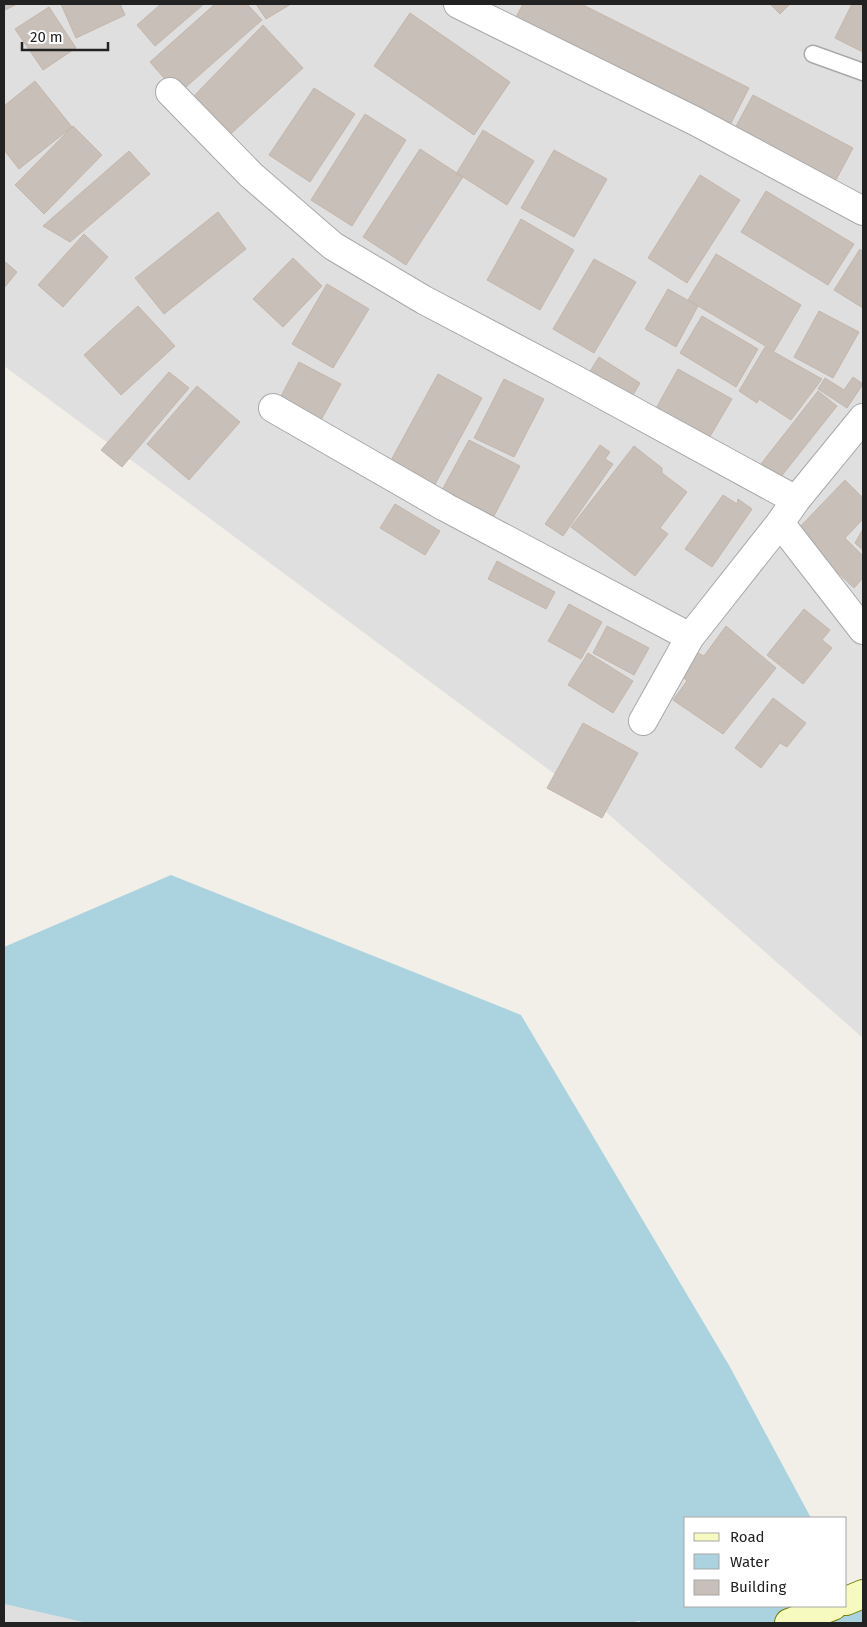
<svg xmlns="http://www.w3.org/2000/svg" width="867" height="1627" font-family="'Fira Sans',sans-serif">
<rect width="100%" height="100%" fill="#f2efe9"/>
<path fill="#e0dfdf" d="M4,4H863V1038L606,812L4,366Z
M4,1604L87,1623H4Z"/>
<path fill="#aad3df" d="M171,875L521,1015L730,1367L811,1518H686V1606H846V1584L860,1609L863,1612V1623H641L640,1621L627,1623H87L4,1604V947Z"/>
<path fill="#c7bfb8" stroke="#c4b6ab" d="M4,4H17L5,10Z
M61,4H120L125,15L76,38Z
M161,4H204L155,46L137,25Z
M215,4H247L262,20L178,94L150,62Z
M256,4H291L266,19Z
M523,4H581L749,88L729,127L515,19Z
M770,4H790L780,14Z
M852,4L863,5V52L835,38Z
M49,7L76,48L43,70L15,29Z
M410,13L510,82L474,135L374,66Z
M263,25L303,68L224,140L189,101Z
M35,81L72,127L19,169L4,150V106Z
M314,88L355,114L310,182L269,155Z
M753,95L853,148L829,193L729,139Z
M365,114L406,140L352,226L311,200Z
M73,126L102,155L44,214L15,185Z
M483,130L534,161L507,205L463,177L456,174Z
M420,149L463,177L406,265L363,237Z
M554,150L607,179L574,237L521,208Z
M129,151L150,174L70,242L43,226Z
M700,175L740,200L687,283L648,258Z
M766,191L854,244L828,285L741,232Z
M218,212L246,249L164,314L135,278Z
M521,219L574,250L540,310L487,280Z
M84,234L108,257L63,307L38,285Z
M860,249L863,252V308L834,290Z
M716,254L801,305L774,351L688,300Z
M293,258L322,286L283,327L253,299Z
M594,259L636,282L594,353L553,329Z
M4,261L17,272L4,288Z
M327,284L369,309L333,368L292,344Z
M668,289L698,306L676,347L645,329Z
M138,306L175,346L121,395L84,355Z
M819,311L859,332L833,378L794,357Z
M702,316L758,349L736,387L680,353Z
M765,347L822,379L791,420L759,399L757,403L739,391Z
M599,357L640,383L629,402L587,376Z
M299,362L341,384L321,420L280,398Z
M678,369L732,399L708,440L655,410Z
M169,372L189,388L122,467L101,450Z
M438,374L482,398L433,488L389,464Z
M853,377L863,384L847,408L818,389L825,378L844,390Z
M504,379L544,399L514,457L474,438Z
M197,386L240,422L189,480L147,444Z
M818,391L837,406L776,483L757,469Z
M469,440L520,466L493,518L441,492Z
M600,445L610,452L605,459L613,464L563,536L545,524Z
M634,446L662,468V473L687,492L660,528L668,534L635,576L571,527Z
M845,480L863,498V519L845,538L863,556V578L854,588L795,532Z
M723,495L737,504L738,499L752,509L712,567L685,549Z
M395,504L440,531L425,555L380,528Z
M863,529V550L855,543Z
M497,561L555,592L546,609L488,579Z
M569,604L602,622L581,659L548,641Z
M804,609L830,630L822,640L832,648L803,684L767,655Z
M607,626L649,648L634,675L593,653Z
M726,626L776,668L723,734L673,700L687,681L682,676L694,651L704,656Z
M588,653L633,681L613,713L568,685Z
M773,698L806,723L787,747L780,743L761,768L735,748Z
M583,723L638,753L602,818L547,788Z"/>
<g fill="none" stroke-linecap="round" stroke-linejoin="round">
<g stroke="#a9a9a9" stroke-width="19">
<path id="service" d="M813,54L863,72"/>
</g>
<g stroke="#a9a9a9" stroke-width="30">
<path id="minor" d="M458,4L695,121L863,211
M170,92L251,175L333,246L424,300L576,380L796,500
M273,408L445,507L690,637
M780,523L863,630
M643,721L690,637L780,523L796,500L863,418"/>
</g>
<g stroke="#707d05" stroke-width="30">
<path id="secondary" d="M846,1601L863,1594
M789,1623L833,1606"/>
</g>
<use href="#service" stroke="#fff" stroke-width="16"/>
<use href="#minor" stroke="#fff" stroke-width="28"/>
<use href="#secondary" stroke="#f7fabf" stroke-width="28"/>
</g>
<rect width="867" height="1627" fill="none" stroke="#222222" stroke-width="10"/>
<rect x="684" y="1517" width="162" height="90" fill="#ffffff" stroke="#a7a7a7"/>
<rect x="694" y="1533" width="25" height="8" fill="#f7fabf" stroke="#a7a7a7"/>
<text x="730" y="1542" font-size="15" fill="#222222">Road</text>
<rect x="694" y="1554" width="25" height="15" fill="#aad3df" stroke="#a7a7a7"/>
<text x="730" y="1567" font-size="15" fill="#222222">Water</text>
<rect x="694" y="1580" width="25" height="15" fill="#c7bfb8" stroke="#a7a7a7"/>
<text x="730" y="1592" font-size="15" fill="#222222">Building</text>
<path d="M22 42v8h86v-8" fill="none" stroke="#222222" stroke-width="2.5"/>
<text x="30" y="42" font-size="15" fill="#222222" stroke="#ffffff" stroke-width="4" paint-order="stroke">20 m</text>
</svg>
